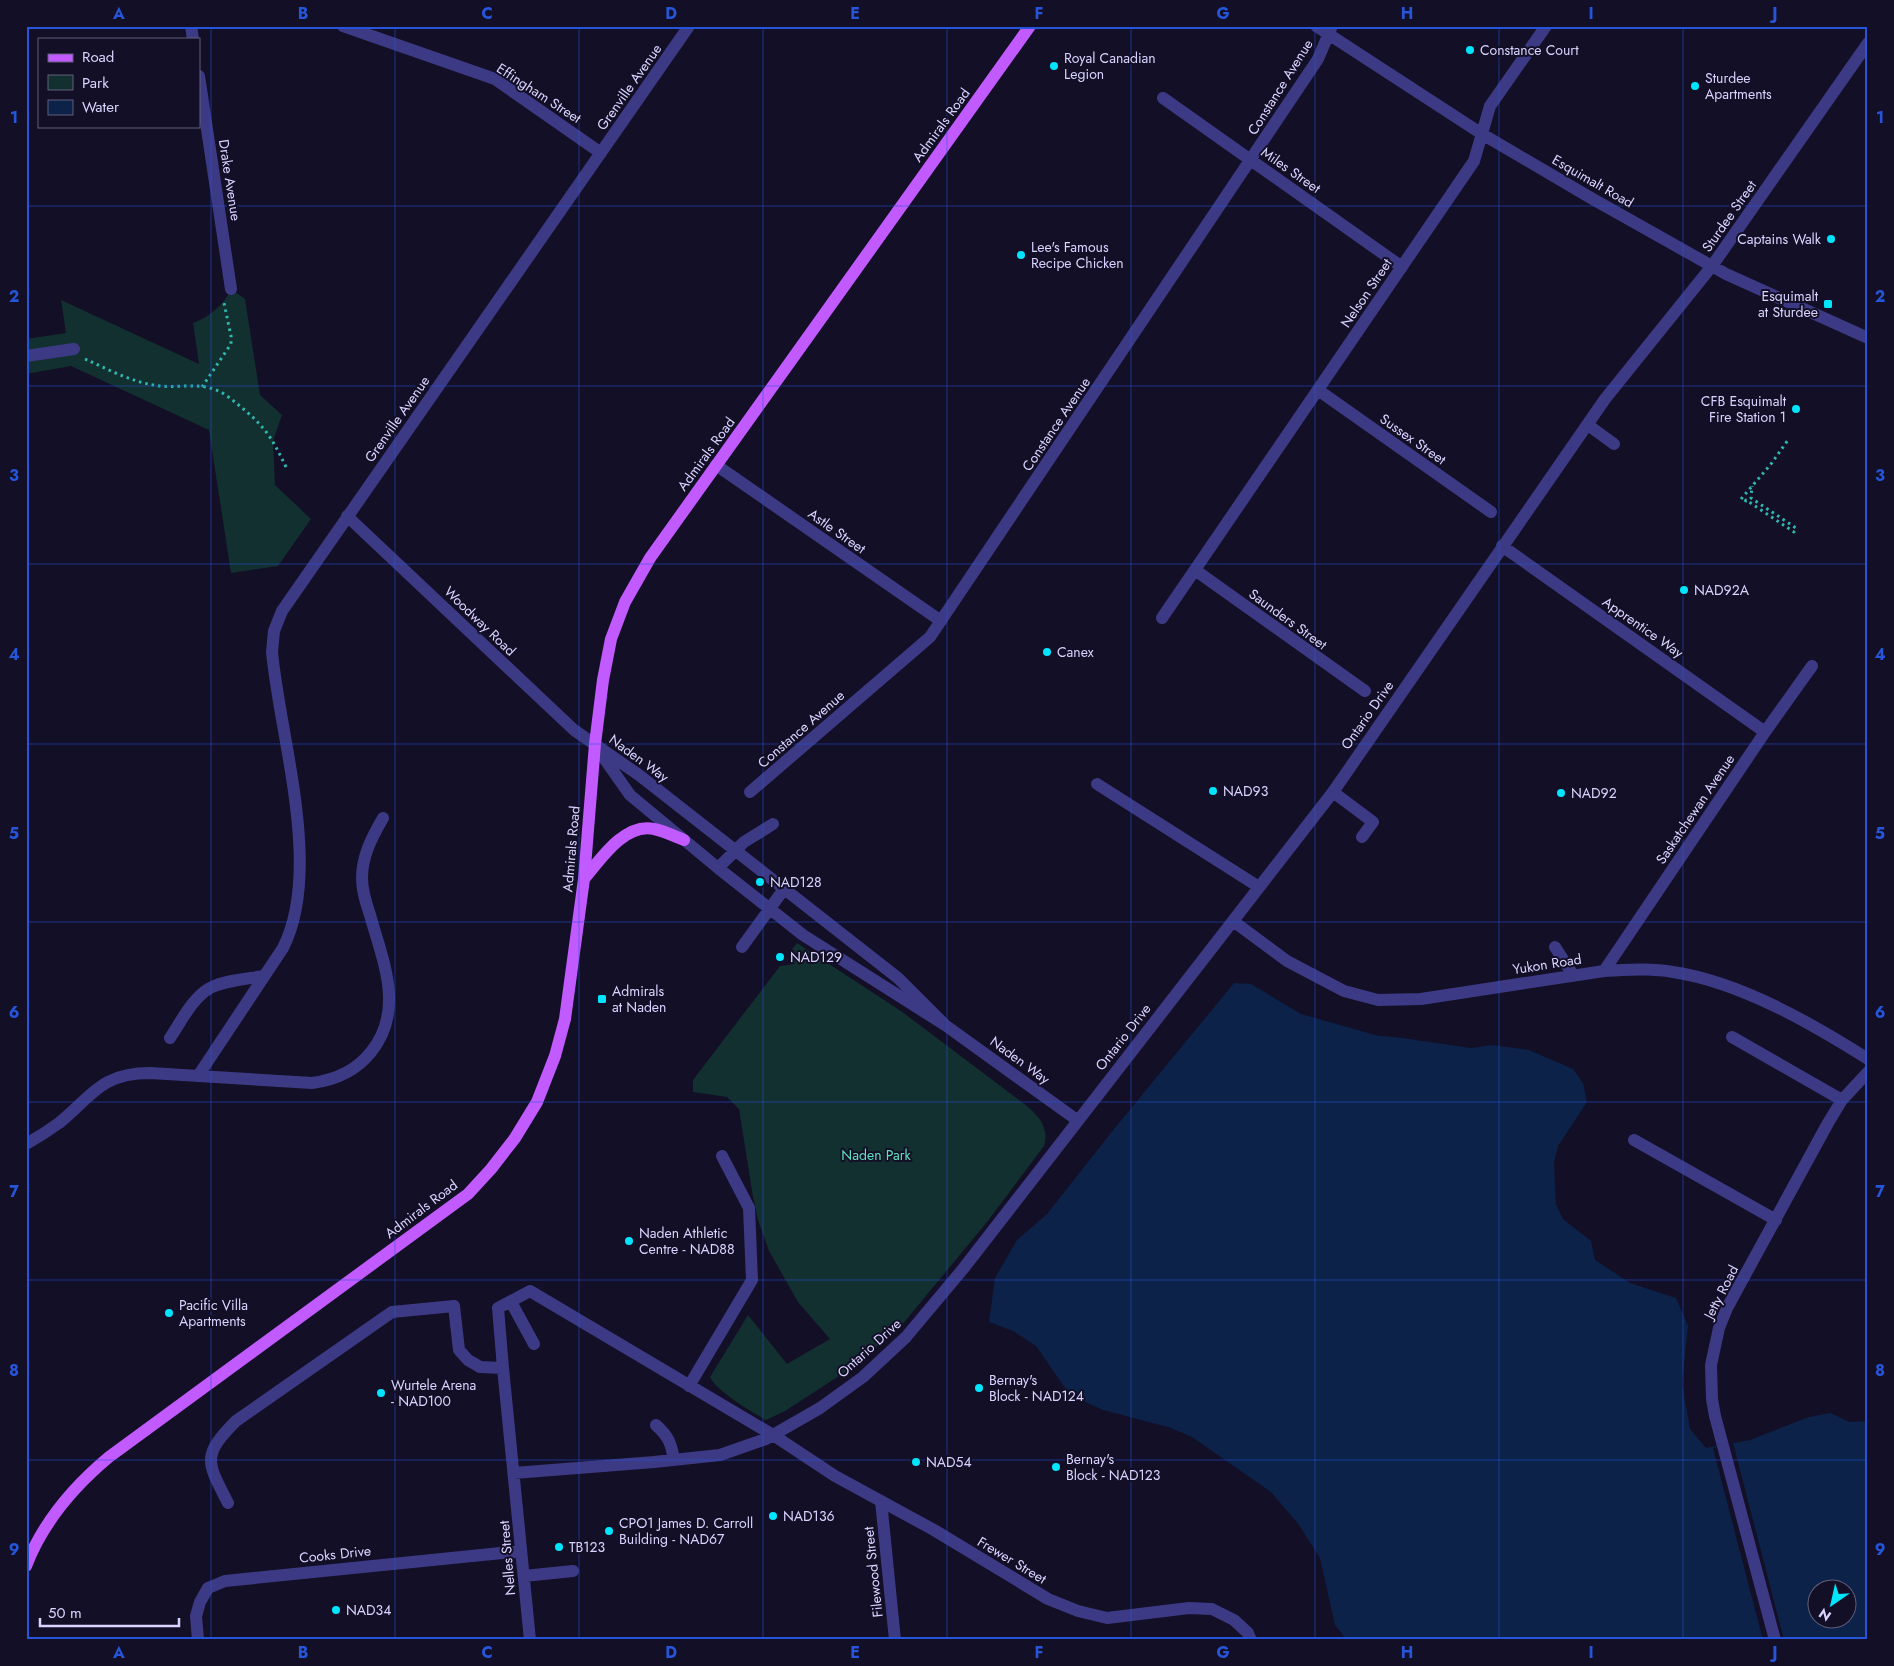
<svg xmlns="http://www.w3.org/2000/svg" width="1894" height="1666" font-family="Jost,sans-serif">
<rect width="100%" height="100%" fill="#130f26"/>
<path fill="#12302f" d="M231,289L245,299L260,395L282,415L273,441L275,485L311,519L278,566L231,573L209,430L71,366L26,374V339L66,333L61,300L199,364L193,323C209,317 224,305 231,289Z
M797,943L901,1011L1023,1103C1037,1114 1050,1126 1044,1146L987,1222L901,1326L850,1369L785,1411L766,1420C752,1412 716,1391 710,1377L748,1315L787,1364L830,1339L798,1302L769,1251L758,1220L753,1197L739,1109L727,1097L693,1092V1080L780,966L794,964V951L792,949Z"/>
<path fill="#0c2248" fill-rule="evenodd" d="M1234,983L1251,984L1301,1014L1379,1036L1395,1037L1471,1048L1492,1045L1529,1050L1573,1069L1583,1083L1587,1102L1558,1146L1554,1163L1556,1204L1563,1219L1591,1241L1595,1260L1630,1283L1676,1298L1688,1326L1682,1384L1690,1429L1706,1448L1750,1440L1809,1417L1830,1413L1850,1422L1868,1421V1640H1347L1335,1625L1320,1558L1299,1525L1271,1492L1192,1437L1168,1427L1103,1410L1070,1395L1036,1346L1013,1331L989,1322L995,1278L1017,1240L1047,1214L1114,1129ZM1816,1588H1846V1618H1816Z"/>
<path fill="#130f26" d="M1733,1443L1784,1640H1763L1713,1448Z"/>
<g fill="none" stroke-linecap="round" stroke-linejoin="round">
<path stroke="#2fb8b0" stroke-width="3" stroke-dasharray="2.5 4" stroke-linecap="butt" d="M85,359C107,369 130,381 153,385C173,389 193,383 210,388C220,390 229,397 236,403C265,426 271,436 287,469
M202,387L231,344V336L224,303
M1741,499L1771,464L1788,440
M1745,502L1746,500L1794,532L1796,528L1751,498L1752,486"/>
<path stroke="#3d3a85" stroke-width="12" d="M191,26L193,39
M343,26L495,79L601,153
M1316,26L1482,134L1591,198L1726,274L1868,338
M199,76L231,289
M1163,98L1402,267
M26,356L74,349
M1318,390L1491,512
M1588,425L1614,444
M716,465L941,621
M347,516L574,730L639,775L898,978L945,1025
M1502,546L1765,732
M1195,570L1365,691
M1162,618L1474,161L1490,106L1546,26
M599,751L630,795L718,868L803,935L945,1025L1077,1120
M1097,784L1259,887
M750,792L930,637L1318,59L1332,26
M1333,792L1373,822L1362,837
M718,868L744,842L773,824
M1233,921L1287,961L1344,991L1378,1000L1421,999L1604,971C1627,970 1650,968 1673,972C1740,982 1811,1023 1868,1059
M742,947L784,889
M1555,947L1573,975
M1604,971L1765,732L1812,666
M1732,1037L1842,1100
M170,1038C181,1022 192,998 210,988C226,980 247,979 264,976
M198,1076L283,948C323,869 280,738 272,652L274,631L282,611L689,26
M1634,1140L1776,1220
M26,1144C37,1138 48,1131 59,1123C92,1096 101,1073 150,1073L312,1083C335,1080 356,1071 371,1052C405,1010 383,961 370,915C366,903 362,891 362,878C362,856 372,837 383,818
M511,1302L534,1344
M689,1386L752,1280L749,1208L722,1156
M656,1425C669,1437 671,1443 674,1460
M514,1473L654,1462L720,1455L766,1439L820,1408L863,1377L906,1337L963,1269L1333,792L1605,399L1712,266L1868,43
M881,1501L895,1640
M228,1503C207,1462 201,1456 236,1421L392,1312L454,1306L459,1350L468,1360L480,1367L503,1368
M524,1576L573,1571
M198,1640L196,1616L200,1602L208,1588L225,1581L521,1551
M530,1640L503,1368L498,1308L530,1291L773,1435L835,1476L934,1530L1048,1599L1078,1611L1107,1618L1189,1608L1212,1609L1234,1620L1248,1633L1251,1640
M1775,1640L1715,1416L1712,1399L1711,1365L1719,1328L1727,1308L1828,1123L1842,1100L1868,1072"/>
<path stroke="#c25bff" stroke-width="12" d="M584,879C600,860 625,822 654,829C664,831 674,836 684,840
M26,1566C43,1522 73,1487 109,1457L468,1194L491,1169L515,1138L537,1102L555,1056L565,1019L584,879L595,744L603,680L611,639L625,602L650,558L1030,26"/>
</g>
<path fill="none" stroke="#2655da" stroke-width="1" stroke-opacity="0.55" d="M211,26V1640M395,26V1640M579,26V1640M763,26V1640M947,26V1640M1131,26V1640M1315,26V1640M1499,26V1640M1683,26V1640M26,206H1868M26,386H1868M26,564H1868M26,744H1868M26,922H1868M26,1102H1868M26,1280H1868M26,1460H1868"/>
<g fill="#00e5ff" stroke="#130f26" stroke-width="2">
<circle cx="1470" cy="50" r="5"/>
<circle cx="1054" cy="66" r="5"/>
<circle cx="1695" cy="86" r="5"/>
<circle cx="1831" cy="239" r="5"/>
<circle cx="1021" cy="255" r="5"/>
<rect x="1823" y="299" width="10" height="10" rx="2.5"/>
<circle cx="1796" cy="409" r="5"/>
<circle cx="1684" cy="590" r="5"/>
<circle cx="1047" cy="652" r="5"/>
<circle cx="1213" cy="791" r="5"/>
<circle cx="1561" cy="793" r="5"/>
<circle cx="760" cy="882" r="5"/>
<circle cx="780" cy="957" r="5"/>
<rect x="597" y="994" width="10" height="10" rx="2.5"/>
<circle cx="629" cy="1241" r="5"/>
<circle cx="169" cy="1313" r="5"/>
<circle cx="979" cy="1388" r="5"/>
<circle cx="381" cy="1393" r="5"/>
<circle cx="916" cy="1462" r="5"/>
<circle cx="1056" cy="1467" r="5"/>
<circle cx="773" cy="1516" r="5"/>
<circle cx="609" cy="1531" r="5"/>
<circle cx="559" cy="1547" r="5"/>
<circle cx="336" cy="1610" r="5"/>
</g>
<g text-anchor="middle" stroke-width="4" stroke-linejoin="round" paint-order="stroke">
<g font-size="14" fill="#d9d4ff" stroke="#130f26" text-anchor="start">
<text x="1480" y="55">Constance Court</text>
<text x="1064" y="63">Royal Canadian<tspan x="1064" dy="16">Legion</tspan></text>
<text x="1705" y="83">Sturdee<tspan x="1705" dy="16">Apartments</tspan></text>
<text x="1821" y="244" text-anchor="end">Captains Walk</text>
<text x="1031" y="252">Lee's Famous<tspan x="1031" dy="16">Recipe Chicken</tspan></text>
<text x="1818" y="301" text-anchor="end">Esquimalt<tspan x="1818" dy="16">at Sturdee</tspan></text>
<text x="1786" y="406" text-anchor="end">CFB Esquimalt<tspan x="1786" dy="16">Fire Station 1</tspan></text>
<text x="1694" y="595">NAD92A</text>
<text x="1057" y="657">Canex</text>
<text x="1223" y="796">NAD93</text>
<text x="1571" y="798">NAD92</text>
<text x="770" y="887">NAD128</text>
<text x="790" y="962">NAD129</text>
<text x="612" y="996">Admirals<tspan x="612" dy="16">at Naden</tspan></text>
<text x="639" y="1238">Naden Athletic<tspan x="639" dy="16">Centre - NAD88</tspan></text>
<text x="179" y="1310">Pacific Villa<tspan x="179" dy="16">Apartments</tspan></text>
<text x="989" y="1385">Bernay's<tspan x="989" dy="16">Block - NAD124</tspan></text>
<text x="391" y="1390">Wurtele Arena<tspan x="391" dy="16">- NAD100</tspan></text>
<text x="1066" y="1464">Bernay's<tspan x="1066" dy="16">Block - NAD123</tspan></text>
<text x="926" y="1467">NAD54</text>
<text x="783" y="1521">NAD136</text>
<text x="619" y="1528">CPO1 James D. Carroll<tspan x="619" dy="16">Building - NAD67</tspan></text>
<text x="569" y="1552">TB123</text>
<text x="346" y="1615">NAD34</text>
</g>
<g font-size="14" fill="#d9d4ff" stroke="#130f26">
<text transform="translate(629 87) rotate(-55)" y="5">Grenville Avenue</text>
<text transform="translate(1280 87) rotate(-58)" y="5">Constance Avenue</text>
<text transform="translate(539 93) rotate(33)" y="5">Effingham Street</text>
<text transform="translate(941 125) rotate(-54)" y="5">Admirals Road</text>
<text transform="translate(1291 170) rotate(35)" y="5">Miles Street</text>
<text transform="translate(230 180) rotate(81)" y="5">Drake Avenue</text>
<text transform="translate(1593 181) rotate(30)" y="5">Esquimalt Road</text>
<text transform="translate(1729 216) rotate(-55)" y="5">Sturdee Street</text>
<text transform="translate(1366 293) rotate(-56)" y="5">Nelson Street</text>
<text transform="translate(397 419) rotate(-55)" y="5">Grenville Avenue</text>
<text transform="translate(1056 424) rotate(-56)" y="5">Constance Avenue</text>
<text transform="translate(1413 439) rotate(35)" y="5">Sussex Street</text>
<text transform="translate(706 454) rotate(-54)" y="5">Admirals Road</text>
<text transform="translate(837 531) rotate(35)" y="5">Astle Street</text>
<text transform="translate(1288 619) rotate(36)" y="5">Saunders Street</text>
<text transform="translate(480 621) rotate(44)" y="5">Woodway Road</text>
<text transform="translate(1643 627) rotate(35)" y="5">Apprentice Way</text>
<text transform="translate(1367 715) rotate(-55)" y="5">Ontario Drive</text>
<text transform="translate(801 729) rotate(-41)" y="5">Constance Avenue</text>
<text transform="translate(639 758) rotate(36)" y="5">Naden Way</text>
<text transform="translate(1695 809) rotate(-56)" y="5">Saskatchewan Avenue</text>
<text transform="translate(571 849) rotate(-85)" y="5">Admirals Road</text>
<text transform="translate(1547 964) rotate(-9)" y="5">Yukon Road</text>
<text transform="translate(1123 1037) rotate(-52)" y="5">Ontario Drive</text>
<text transform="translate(1020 1060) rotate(36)" y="5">Naden Way</text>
<text transform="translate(421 1209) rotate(-37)" y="5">Admirals Road</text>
<text transform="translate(1721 1292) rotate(-63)" y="5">Jetty Road</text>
<text transform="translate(869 1348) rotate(-42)" y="5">Ontario Drive</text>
<text transform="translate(335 1554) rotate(-6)" y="5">Cooks Drive</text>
<text transform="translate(507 1558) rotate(-95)" y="5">Nelles Street</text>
<text transform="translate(1012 1560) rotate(31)" y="5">Frewer Street</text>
<text transform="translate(873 1572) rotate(-96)" y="5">Filewood Street</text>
</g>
<g font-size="14" fill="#5fe0c0" stroke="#130f26">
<text x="876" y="1160">Naden Park</text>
</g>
</g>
<rect width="1894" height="1666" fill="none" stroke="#130f26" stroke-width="55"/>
<rect x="38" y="38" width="162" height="90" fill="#130f26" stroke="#625e7d"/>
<rect x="48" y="54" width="25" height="8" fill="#c25bff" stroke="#625e7d"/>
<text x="82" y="62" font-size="15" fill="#d9d4ff">Road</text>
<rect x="48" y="75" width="25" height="15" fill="#12302f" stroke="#625e7d"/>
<text x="82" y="88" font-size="15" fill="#d9d4ff">Park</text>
<rect x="48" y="100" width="25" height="15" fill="#0c2248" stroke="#625e7d"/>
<text x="82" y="112" font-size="15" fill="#d9d4ff">Water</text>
<g transform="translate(1832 1604) rotate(214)"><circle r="24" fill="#130f26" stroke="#625e7d"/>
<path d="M0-4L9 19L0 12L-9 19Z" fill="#00e5ff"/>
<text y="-8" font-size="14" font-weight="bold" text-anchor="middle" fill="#d9d4ff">N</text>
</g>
<path d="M40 1618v8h139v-8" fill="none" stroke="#d9d4ff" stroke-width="2.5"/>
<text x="48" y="1618" font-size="15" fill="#d9d4ff" stroke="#130f26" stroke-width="4" paint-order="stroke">50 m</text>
<rect x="28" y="28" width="1838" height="1610" fill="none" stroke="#2655da" stroke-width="2"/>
<g font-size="16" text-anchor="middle" font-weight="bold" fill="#2655da">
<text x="119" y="19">A</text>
<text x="303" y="19">B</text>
<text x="487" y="19">C</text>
<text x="671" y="19">D</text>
<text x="855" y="19">E</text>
<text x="1039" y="19">F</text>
<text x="1223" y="19">G</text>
<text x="1407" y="19">H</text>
<text x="1591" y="19">I</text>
<text x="1775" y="19">J</text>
<text x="14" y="123">1</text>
<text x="1880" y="123">1</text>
<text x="14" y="302">2</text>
<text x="1880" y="302">2</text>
<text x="14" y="481">3</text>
<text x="1880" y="481">3</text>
<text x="14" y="660">4</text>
<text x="1880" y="660">4</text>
<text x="14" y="839">5</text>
<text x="1880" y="839">5</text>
<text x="14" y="1018">6</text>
<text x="1880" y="1018">6</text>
<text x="14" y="1197">7</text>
<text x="1880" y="1197">7</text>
<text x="14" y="1376">8</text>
<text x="1880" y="1376">8</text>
<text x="14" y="1555">9</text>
<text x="1880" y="1555">9</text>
<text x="119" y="1658">A</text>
<text x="303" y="1658">B</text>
<text x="487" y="1658">C</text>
<text x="671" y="1658">D</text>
<text x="855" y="1658">E</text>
<text x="1039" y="1658">F</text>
<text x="1223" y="1658">G</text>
<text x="1407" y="1658">H</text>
<text x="1591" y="1658">I</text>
<text x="1775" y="1658">J</text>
</g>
</svg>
